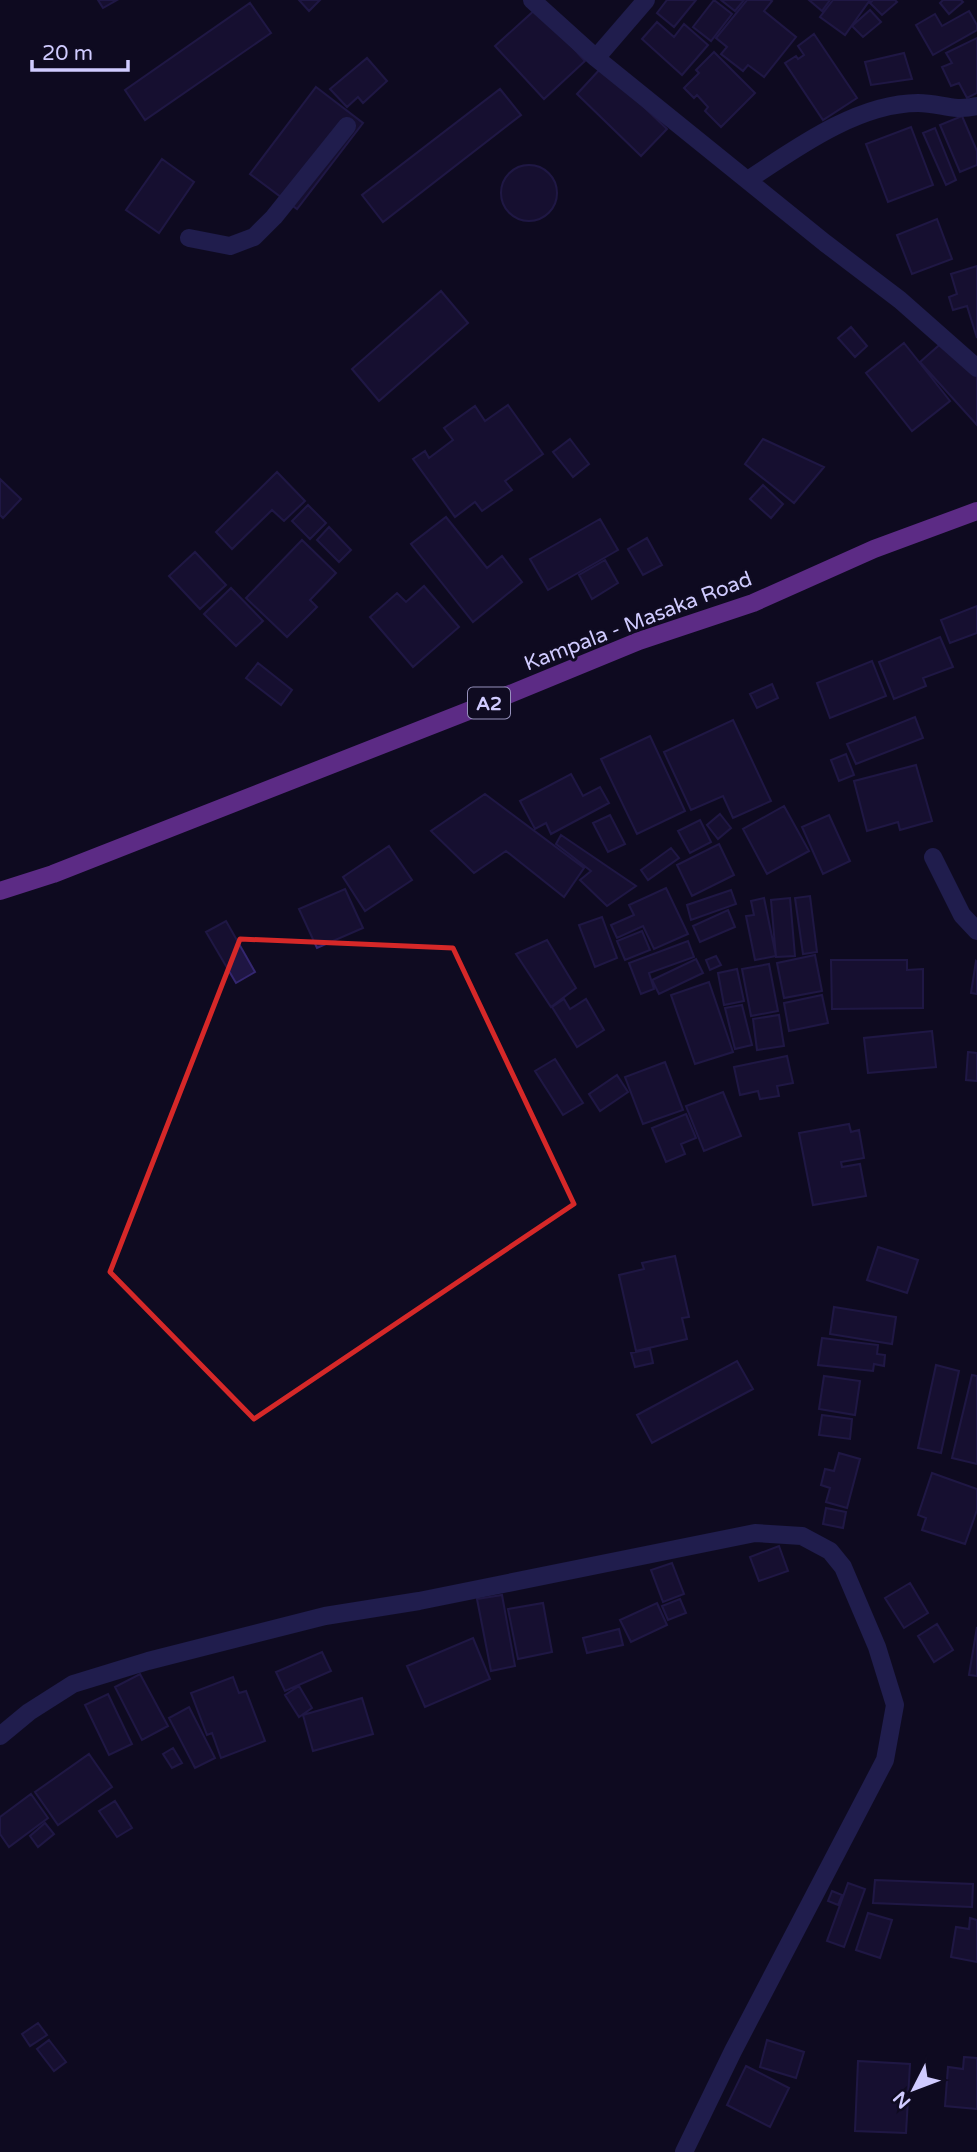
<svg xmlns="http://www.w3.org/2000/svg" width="977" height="2152" font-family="'Varela Round',sans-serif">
<rect width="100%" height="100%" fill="#0f0b21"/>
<path fill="#1f1643" stroke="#342770" stroke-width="2" d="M98,0H117L103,8Z
M299,0H320L309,11Z
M667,0H696L674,27L657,13Z
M714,0L732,14L711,41L693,27Z
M721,0H744L735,11Z
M747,0H770L772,1L764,11L796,37L764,77L748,65L743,71L721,54L727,47L716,38Z
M809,0H830L822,11Z
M833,0H870L845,35L820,17Z
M873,0H895L897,2L882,15L870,3Z
M943,0H961L963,2L949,14L940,3Z
M250,3L271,33L145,120L125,90Z
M537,8L585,61L544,99L495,46Z
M870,10L881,22L863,37L852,26Z
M969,11L977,25V30L933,55L916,25L935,14L942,26Z
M657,22L674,37L684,24L708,45L682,75L642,39Z
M814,34L857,98L823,120L785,63L796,56L798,59L804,55L798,46Z
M977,38V93L967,98L959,83L951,86L942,67L952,63L946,53Z
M714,52L755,93L721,127L705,111L708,107L697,95L694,98L684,88L699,73L696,70Z
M904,53L912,79L871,85L865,62Z
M367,58L387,81L363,103L358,97L347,107L330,89Z
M602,67L667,129L641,156L577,94Z
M316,87L363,123L297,209L250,174Z
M500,89L521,115L383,222L362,195Z
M962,116L977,151V165L960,172L940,125Z
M911,127L933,185L888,202L866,144Z
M935,128L956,180L946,185L923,133Z
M162,159L194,182L159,233L126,210Z
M501 193a28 28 0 1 1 56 0a28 28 0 1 1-56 0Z
M937,219L952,259L912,274L897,235Z
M977,266V338L967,306L953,310L949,297L957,294L951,274Z
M441,291L468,323L379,401L352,369Z
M851,327L867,346L855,357L838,338Z
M945,340L977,375V425L920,362Z
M904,343L950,401L912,431L866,373Z
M508,405L543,454L505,481L512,490L482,511L475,502L455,517L413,459L425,451L429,458L453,440L444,428L475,406L485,421Z
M570,439L589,464L573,477L553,452Z
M763,439L824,467L794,503L745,464Z
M277,472L305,501L284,521L272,510L232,549L216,532Z
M0,479L21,499L3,518L0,515Z
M763,485L783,504L771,518L750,499Z
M308,505L326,523L310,539L292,521Z
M446,517L487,568L502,556L522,582L473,622L411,544Z
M600,519L618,550L548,590L530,559Z
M329,527L351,550L339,562L317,540Z
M647,538L662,565L643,575L628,549Z
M302,540L336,573L310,600L317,607L287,637L246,598Z
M195,552L226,585L200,609L169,576Z
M605,560L618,583L592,599L579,575Z
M424,586L459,627L413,667L370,617L397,593L406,602Z
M231,588L263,621L236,646L204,614Z
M977,606V633L950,643L941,620Z
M940,637L953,667L923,678L926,686L894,699L879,662Z
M872,661L886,696L830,718L817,683Z
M258,663L292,690L281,705L246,678Z
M772,684L778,698L757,708L750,694Z
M915,717L923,738L856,764L847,744Z
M733,720L771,801L733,818L723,796L691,810L664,752Z
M650,736L685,811L637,834L601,759Z
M846,754L854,775L839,781L831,760Z
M916,765L932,821L900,830L898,822L867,831L854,781Z
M571,774L583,796L600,787L609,803L551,834L546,823L535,829L520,801Z
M485,794L584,868L564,897L506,851L474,873L431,831Z
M784,806L809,851L767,874L743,829Z
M720,814L731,828L718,839L707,825Z
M610,815L625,844L608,852L593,823Z
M829,815L850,861L823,874L802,827Z
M700,820L711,842L690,853L678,831Z
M561,835L636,886L607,906L580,880L591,871L556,844Z
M719,844L734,875L692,896L677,865Z
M389,846L412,880L365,911L343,877Z
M671,848L679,858L648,880L641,870Z
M666,888L688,934L654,949L643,926L617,938L611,925L634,915L629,905Z
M345,889L363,928L317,948L299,909Z
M731,890L736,904L691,920L687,905Z
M810,896L817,952L803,954L795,898Z
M764,898L776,956L755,960L746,916L754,915L751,901Z
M790,898L795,956L776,957L771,900Z
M728,910L735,927L700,942L693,926Z
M602,917L617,958L595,967L579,925Z
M226,921L255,972L236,983L206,932Z
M642,931L650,950L625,960L617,941Z
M547,940L576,988L551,1007L516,954Z
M688,941L694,957L649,973L654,989L641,994L629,963Z
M815,955L822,991L784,998L777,963Z
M716,956L721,965L710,970L706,960Z
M696,959L703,973L659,994L652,980Z
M831,960H907V970L923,969V1008L832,1009Z
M976,961L977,962V994L971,993Z
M769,964L778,1011L751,1016L742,969Z
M737,969L744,1001L724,1005L718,973Z
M709,982L733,1052L695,1064L671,995Z
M822,995L828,1023L789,1031L784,1003Z
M564,999L570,1009L586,999L604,1030L577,1047L552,1007Z
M742,1005L752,1045L735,1049L725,1008Z
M779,1015L784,1046L757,1050L753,1019Z
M932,1031L936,1067L868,1073L864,1038Z
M968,1052L977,1053V1081L966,1080Z
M787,1056L793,1083L777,1086L779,1096L760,1099L758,1091L740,1095L734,1067Z
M555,1059L583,1103L563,1115L535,1071Z
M665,1062L683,1110L643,1124L625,1077Z
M617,1075L628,1092L600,1111L589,1094Z
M723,1092L741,1136L704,1151L686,1106Z
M686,1114L696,1138L681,1144L685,1154L666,1162L652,1128Z
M849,1124L851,1132L859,1130L864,1158L841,1162L842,1167L860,1164L866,1196L813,1205L799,1133Z
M878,1247L918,1260L907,1293L867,1280Z
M675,1256L689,1317L682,1318L687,1339L636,1351L619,1275L644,1269L642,1263Z
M834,1307L896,1317L892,1344L830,1334Z
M822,1338L878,1345L877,1354L885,1355L884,1366L874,1364L873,1371L818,1365Z
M650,1349L653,1363L635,1367L631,1353Z
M737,1361L753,1389L652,1443L637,1415Z
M936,1365L959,1371L941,1453L918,1448Z
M972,1375L977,1376V1464L952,1458Z
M824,1376L860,1381L855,1415L819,1409Z
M822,1415L852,1419L850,1439L819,1435Z
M839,1453L860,1459L847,1508L826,1502L830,1488L821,1485L825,1469L834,1471Z
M932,1473L977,1489V1510L965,1544L922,1530L926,1518L918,1515Z
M826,1508L846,1512L843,1528L823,1524Z
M779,1546L788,1571L759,1581L750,1557Z
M672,1563L684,1594L663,1602L651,1570Z
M910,1583L928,1613L904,1628L885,1598Z
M502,1595L515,1666L491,1671L477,1599Z
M680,1599L686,1613L668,1620L662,1606Z
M543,1603L552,1652L518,1659L508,1609Z
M657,1603L667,1625L631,1642L620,1620Z
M937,1624L953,1650L934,1662L918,1636Z
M977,1627V1676L969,1675Z
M619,1629L623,1645L587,1653L583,1638Z
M473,1638L490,1679L425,1707L407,1666Z
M322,1652L331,1671L285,1691L276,1672Z
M140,1674L168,1726L142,1740L115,1687Z
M233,1677L239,1693L246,1691L265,1741L221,1758L212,1733L207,1735L191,1693Z
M299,1686L312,1708L299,1717L285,1695Z
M108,1694L132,1744L109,1755L85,1705Z
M362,1698L373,1734L313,1751L303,1715Z
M189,1707L215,1758L195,1768L169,1718Z
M173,1748L182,1763L172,1768L163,1754Z
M89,1754L112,1787L58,1825L35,1792Z
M31,1794L48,1818L9,1847L0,1834V1817Z
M115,1801L132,1828L117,1837L99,1811Z
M45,1823L54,1834L38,1847L30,1836Z
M875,1880L973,1884L972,1907L873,1903Z
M848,1883L865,1889L844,1947L827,1941Z
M832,1891L842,1895L838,1905L828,1901Z
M868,1913L892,1920L880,1958L856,1950Z
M970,1918L977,1920V1962L951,1957L956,1927L969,1929Z
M38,2023L47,2035L30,2046L22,2034Z
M49,2040L66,2062L54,2071L37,2049Z
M767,2040L804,2052L796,2078L760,2067Z
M964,2057L977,2058V2109L945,2106L948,2067L963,2069Z
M858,2061L910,2064L906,2133L855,2131Z
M746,2066L789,2088L770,2127L727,2105Z"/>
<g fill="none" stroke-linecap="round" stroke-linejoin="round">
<path stroke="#353383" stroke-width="18" d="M532,0L596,58L825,243L900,300L977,368
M596,58L646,0
M748,180C796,148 858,103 918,103C941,103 953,112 977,106
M189,238L230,246L254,237L274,217L347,126
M933,857L962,915L977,931
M0,1736L29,1712L73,1684L148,1661L325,1616L419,1601L755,1533L802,1536L830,1551L843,1567L877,1647L895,1705L885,1760L733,2051L684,2152"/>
<path stroke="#bb52ff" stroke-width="18" d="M0,891L53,874L481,706L639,641L753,603L874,549L977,511"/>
</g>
<path d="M0 0H977V2152H0ZM240,939L453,948L574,1204L254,1419L110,1272Z" fill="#0f0b21" fill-opacity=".55" fill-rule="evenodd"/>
<path fill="none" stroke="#d62828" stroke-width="5" stroke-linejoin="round" d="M240,939L453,948L574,1204L254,1419L110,1272Z"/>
<g text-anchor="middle" stroke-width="6" stroke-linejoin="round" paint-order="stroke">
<rect fill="#0f0b21" stroke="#9691bc" stroke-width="2" x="468" y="687.5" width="42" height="31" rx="5"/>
<g font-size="19" font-weight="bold" fill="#d0cbff">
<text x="489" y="710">A2</text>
</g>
<g font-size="21" fill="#d0cbff" stroke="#0f0b21">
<text transform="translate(638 621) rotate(-21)" y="7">Kampala - Masaka Road</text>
</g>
</g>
<g transform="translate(914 2089) rotate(228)" stroke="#0f0b21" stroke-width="5" paint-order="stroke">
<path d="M0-5L12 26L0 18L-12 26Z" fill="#d0cbff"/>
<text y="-10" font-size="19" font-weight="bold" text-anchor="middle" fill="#d0cbff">N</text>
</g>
<path d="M32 60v10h96v-10" fill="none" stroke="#d0cbff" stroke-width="3.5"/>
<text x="42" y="60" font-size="21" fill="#d0cbff" stroke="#0f0b21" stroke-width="5" paint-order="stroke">20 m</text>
</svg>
